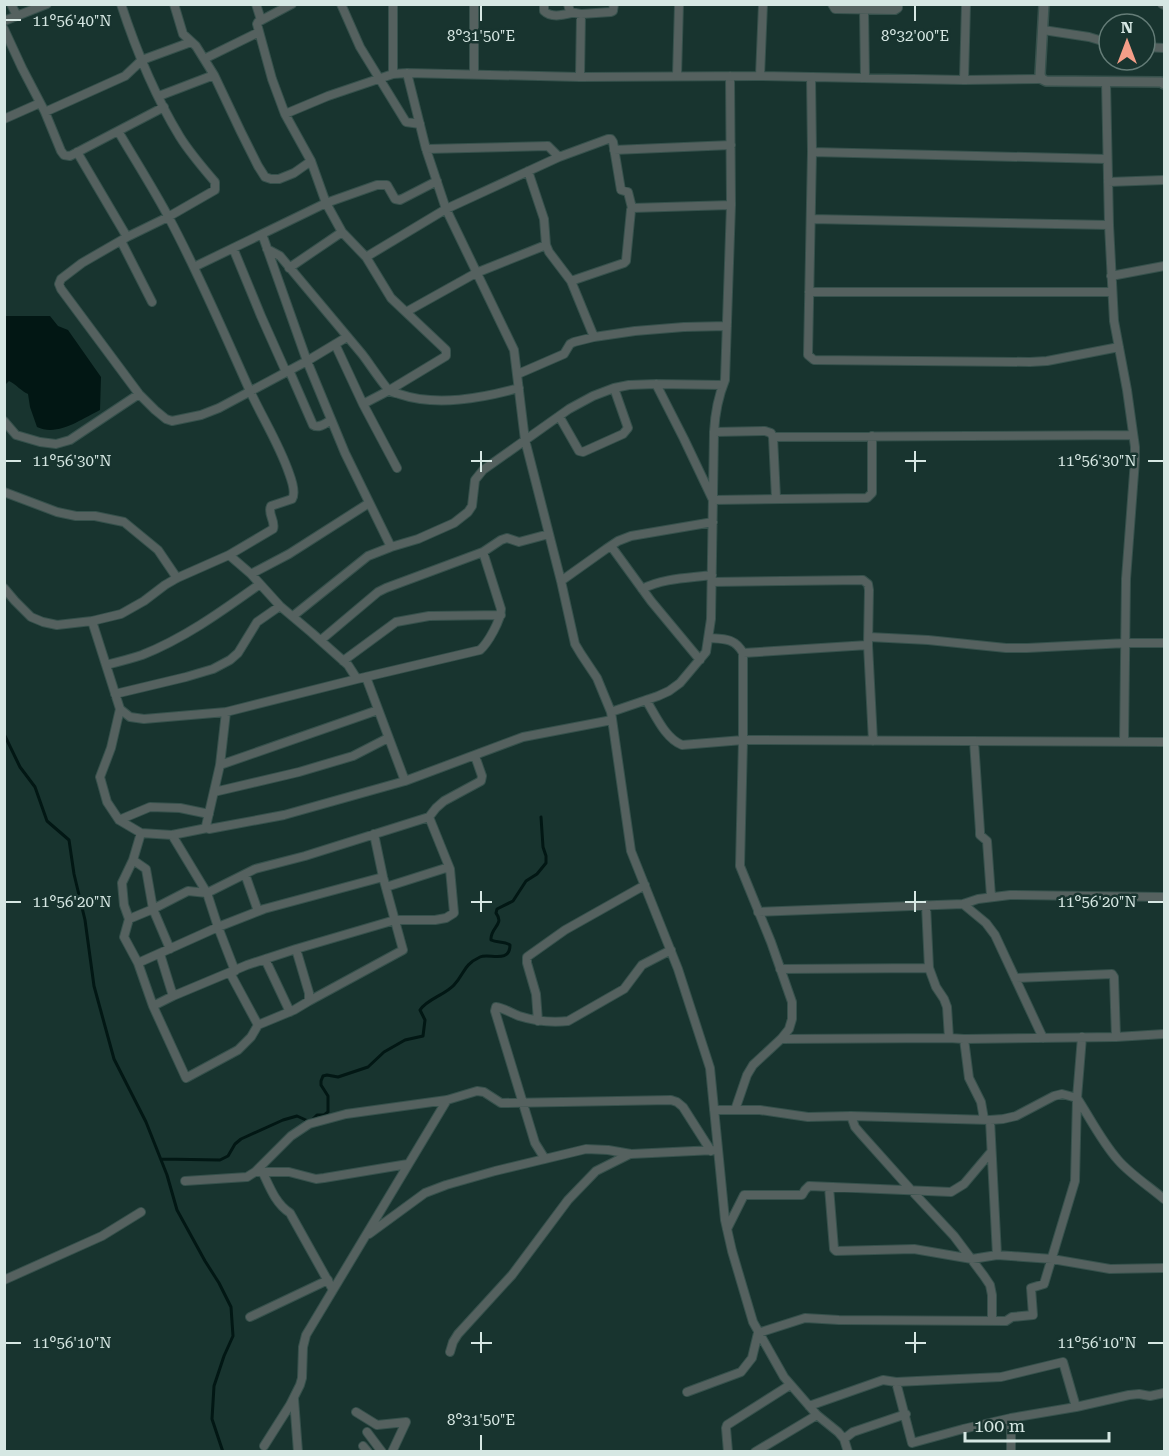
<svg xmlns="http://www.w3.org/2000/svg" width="1169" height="1456" font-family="'Roboto Serif',serif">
<rect width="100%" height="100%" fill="#18342f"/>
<path fill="#021714" d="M5,316H50L58,326L68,330L101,377L100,410C81,419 58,437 37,427L30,407L28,394C21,391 17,385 9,381L5,385Z"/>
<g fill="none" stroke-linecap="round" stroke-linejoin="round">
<path stroke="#021714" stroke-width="3" d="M4,734L20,767L35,787L47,821L69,840L74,874L85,920L94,986L114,1059L146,1122L167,1175L177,1210L205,1261L219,1283L231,1307L233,1336L224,1356L214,1386L212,1419L223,1452
M161,1159L220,1160L228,1156L235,1144L241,1139L283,1120L297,1116L308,1121L312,1120L317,1115H324L328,1112V1096L321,1085V1081L323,1076L327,1075L338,1077L368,1067L384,1052L405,1040L423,1036L425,1020L420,1010C427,999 445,995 454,985C465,973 463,965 480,957C489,953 510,964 510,945C504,941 497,943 491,940C490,927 505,925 496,913L497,909L513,901L526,881L537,874L546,863V856L543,847L541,817"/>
<g stroke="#36514c" stroke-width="10">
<path id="minor" d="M11,4L17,16
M121,4C136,50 155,96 180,137C190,153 203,168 215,182V190L168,217L127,237L82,263L61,279L59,284L61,289L139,394L155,410L166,419L172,421L201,415L219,408L307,361L347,337
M174,4L183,34L196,46L214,75L241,132L258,166L265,177L271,179H279L294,173L311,161
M256,4L261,20
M292,4L258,22L257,24L272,79L285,114L311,161L326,203L342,232L366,257L391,298L446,350V356L388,391L363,404
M341,4L360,47L406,122L420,124
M393,4V74
M474,4V74
M544,4V11C551,18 563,15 572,13
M568,4L570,12L581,14L611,12L613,11L614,4
M832,4L835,9L895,10L898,8V4
M1162,4L1164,5
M864,9L865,78
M4,21L47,4
M4,29L22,68L45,112L61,151L64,155L70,156L164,107
M1043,30L1089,37L1109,43
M1145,47L1164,48
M204,59L259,32
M407,73L426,149L446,209L514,350L525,440L561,581L575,644L581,654L597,678L611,712L631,851L678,969L710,1068L725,1220L732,1251L753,1322L784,1377L817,1415L838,1432L844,1439L848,1452
M677,76L679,4
M760,76L763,4
M580,77L581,14
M811,77L812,152L808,355L814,360L1030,362L1047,361L1119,347
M964,80L966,4
M1106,82L1109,225L1114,321L1127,390L1135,447V460L1126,579L1124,742
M159,96L214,75
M45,112L125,76L142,60L191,42
M285,114L328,96L393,74L407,73L580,77L760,76L964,80L1042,79
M4,119L40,103
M426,149L548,146L559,157
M614,150L731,145
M77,152L127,237
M812,152L1107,159
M528,171L544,219L546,245L549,252L571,281L594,337
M1108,182L1164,180
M811,219L1109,225
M262,234L307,361L345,453L391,547
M121,241L152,302
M233,248L261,316L286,372
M267,249L280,256L362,354C367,360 386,389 390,391C393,393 396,393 399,394C437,407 482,398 519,388
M366,257L446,209L559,157L608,139H611L613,142L621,190L628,192L632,208
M194,267L326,203L377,185H387L395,199L400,200L437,181
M289,268L342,232
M1111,276L1164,266
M571,281L624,263L626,261L631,210L632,208L731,205
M809,292H1112
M406,312L476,273L546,245
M335,344L363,404L397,468
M289,370L313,425C319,429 326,423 331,420
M518,374L564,354L570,344L574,342L594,337L635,331L684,327L727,326
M656,384L684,439L713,500L867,498L872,493V436
M559,416L579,451L583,452L623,434L628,428L614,388
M4,421L16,435L40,442L56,444L70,440L139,394
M714,432L765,431L771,433L773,437L776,498
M773,437L1133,435
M4,492L57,512L76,516H95L124,522L158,550L177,578
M611,546L651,601L700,660
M229,555L251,574L280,606L312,633L348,665L357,679
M251,574L289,554L369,503
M561,581L606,549L618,541L631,536L713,522
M712,582L863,580L868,584L869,590L868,645L873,741
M4,588L15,601L31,617L43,622L57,625L92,621L121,614L144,601L165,585L177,578L229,555L273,529C276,521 267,514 271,506L292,499C296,493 292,481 289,473C279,444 263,419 250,391C224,333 199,274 169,218C153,188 135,160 118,131
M642,589C663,578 689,578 712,575
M293,616L368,556L391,547L418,539L454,523L468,512L472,506L475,480L483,470L569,409L593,396L614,388L629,385L656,384L723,385
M92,621L120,709L130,717L144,719L226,712L357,679L480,650C488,643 501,620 501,609L483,552
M869,637L928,640L1006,648H1027L1126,643H1164
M709,638C724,639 735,638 743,653V740L740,866L771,942L792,1002V1019L789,1029L781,1039L753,1065L747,1075L735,1110
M321,640L378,592L386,588L483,552L501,540L507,538L519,542L549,534
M743,653L868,645
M343,661L396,622L429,616L501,615
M106,665C118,662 130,659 142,655C185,638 222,611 260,584
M366,677L405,781
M115,694L186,677L213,669L230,660L238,653L257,622L280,606
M646,700C656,716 665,738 682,745L743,740L1164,742
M120,709L111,748L100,777L107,802L119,820L141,833L172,835L207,828
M226,712L220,765L206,826L209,829L284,815L405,781L523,737L612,720
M611,712L658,696L669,691L680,683L706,652L711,619L714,432C715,413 718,397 725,380L731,205L730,76
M974,741L980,831V835L987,841L991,896
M220,765L378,710
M214,792L299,772L353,756L388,738
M119,820L150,807L180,808L209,814
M141,833L133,860L146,869L153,909L170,949
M172,835L207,893L218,927L235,971
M133,860L122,883L124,905L129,919L153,909L188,891L207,893L255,869L305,856L429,817L436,808L444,801L481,781L482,776L475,756
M245,874L258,911
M383,877L264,909L218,927L138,963L153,1006L173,996L247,965L296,949L395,920H435L446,918L454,913L450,869L429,817
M386,887L449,867
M963,904L986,923L995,935L1043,1038
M926,905L929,968L936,987L944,999L947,1007L949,1038
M758,912L963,904L978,899L1010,895L1164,897
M129,919L124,937L138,963
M160,954L173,996
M265,959L290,1012
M780,969L929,968
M230,973L258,1025
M1015,978L1112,974L1114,977L1116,1037
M309,1001L403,950L383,877L374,834
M153,1006L186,1078L238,1050L251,1037L258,1025L294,1010L309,1001V993L296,949
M538,1021L536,994L527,963V957L565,930L645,885
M781,1039L949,1038L964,1039L1116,1037L1164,1034
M964,1039L969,1078L981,1102L984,1119
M714,1110H760L808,1117L851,1116L990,1120L1003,1119L1016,1116L1054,1096L1062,1094L1077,1098C1090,1118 1102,1142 1118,1160C1130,1174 1150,1187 1164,1199
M851,1116L855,1127L861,1134L912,1191L954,1236L984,1276L990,1285L992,1295V1321
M990,1120L997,1255
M545,1159L535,1143L495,1011L496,1007C504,1008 511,1013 519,1016C535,1021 551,1023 568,1021L624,989L642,965L671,950
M255,1172H289L316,1179L324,1178L408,1164
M263,1173C270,1188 276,1204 290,1213L333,1290
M185,1181L247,1177L255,1172L291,1136L309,1124L346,1114L447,1100L477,1091L484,1092L501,1103L671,1100L677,1102L683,1107L711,1151
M829,1187L834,1249L836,1251L914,1249L972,1259L997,1255L1052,1259L1110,1269L1164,1268
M727,1229L744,1195H802L805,1190L809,1186L951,1192L964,1184L991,1152
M369,1234L425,1193L446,1185L495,1171L586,1149L608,1150L631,1154L715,1150
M4,1280L102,1236L141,1212
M250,1317L328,1280
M450,1352L453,1342L458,1334L512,1275L568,1200L596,1171L630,1154
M896,1382L912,1443L963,1429L1011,1418L1076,1407L1129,1395L1139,1394L1150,1396L1164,1393
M687,1392L741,1372L752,1358L758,1333L805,1318L839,1320L1006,1321L1012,1317L1033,1315L1031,1288L1044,1284L1075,1181L1077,1098L1082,1037
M294,1399L298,1452
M809,1406L883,1380L896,1382L1001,1377L1063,1362L1076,1407
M356,1412L377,1425L406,1422L392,1452
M1011,1418V1452
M367,1432L382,1452
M844,1439L853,1432L906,1414
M264,1446L290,1405L300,1385L302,1378L303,1347L306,1335L447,1100
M363,1446L368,1452
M728,1452L726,1428L727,1425L790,1385
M755,1452L817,1415"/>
</g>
<g stroke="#36514c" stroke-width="12">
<path id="tertiary" d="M1044,4L1040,75L1042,79L1046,81L1161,82L1164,84"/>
</g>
<use href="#minor" stroke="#55615f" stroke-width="8"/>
<use href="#tertiary" stroke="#55615f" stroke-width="9"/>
</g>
<path fill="none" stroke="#d6e7e3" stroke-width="2" d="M481,6V21M915,6V21M6,20H21M481,451V472M915,451V472M6,461H21M471,461H492M905,461H926M1148,461H1163M481,891V912M915,891V912M6,902H21M471,902H492M905,902H926M1148,902H1163M481,1332V1353M915,1332V1353M6,1343H21M471,1343H492M905,1343H926M1148,1343H1163M481,1435V1450"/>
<g font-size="15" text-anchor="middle" fill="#d6e7e3" stroke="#18342f" stroke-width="5" stroke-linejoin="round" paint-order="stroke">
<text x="72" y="26">11°56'40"N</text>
<text x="481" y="41">8°31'50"E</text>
<text x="915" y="41">8°32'00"E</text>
<text x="72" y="466">11°56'30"N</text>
<text x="1097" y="466">11°56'30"N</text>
<text x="72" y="907">11°56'20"N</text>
<text x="1097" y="907">11°56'20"N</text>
<text x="72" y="1348">11°56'10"N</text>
<text x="1097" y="1348">11°56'10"N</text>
<text x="481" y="1425">8°31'50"E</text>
</g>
<rect width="1169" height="1456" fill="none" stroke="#d6e7e3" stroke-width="12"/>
<g transform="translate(1127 42)"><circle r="28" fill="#18342f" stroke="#647c77" stroke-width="1.5"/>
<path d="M0-4.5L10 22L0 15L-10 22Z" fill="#f49e88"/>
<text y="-9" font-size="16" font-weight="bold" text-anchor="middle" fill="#d6e7e3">N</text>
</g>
<path d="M965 1432v9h144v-9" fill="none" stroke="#d6e7e3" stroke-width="3"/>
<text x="974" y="1432" font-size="18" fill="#d6e7e3" stroke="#18342f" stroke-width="4.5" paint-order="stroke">100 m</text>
</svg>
